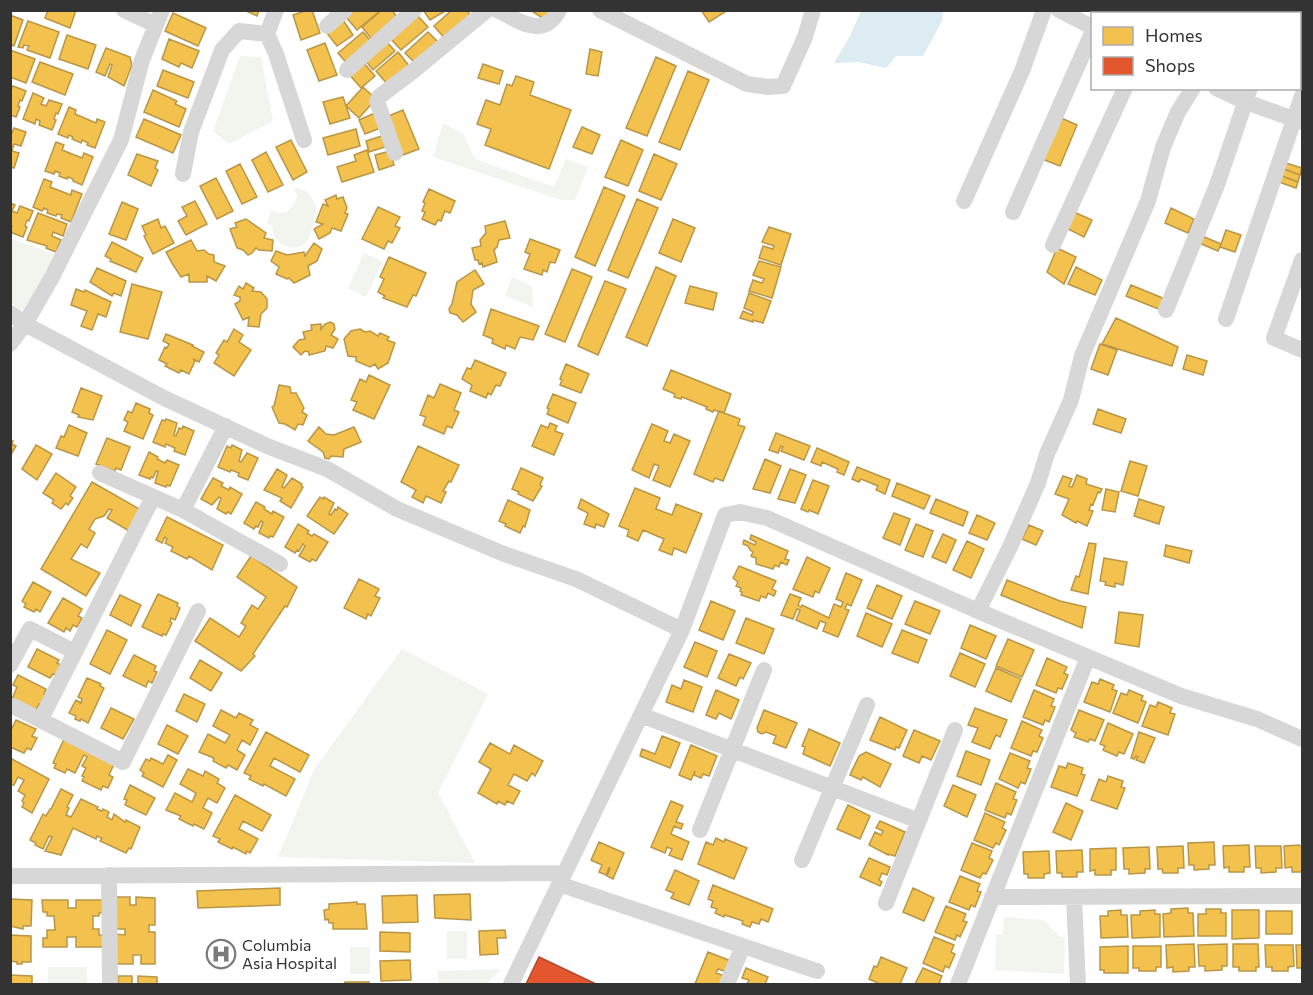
<svg xmlns="http://www.w3.org/2000/svg" width="1313" height="995" font-family="Commissioner,sans-serif">
<rect width="100%" height="100%" fill="#fff"/>
<path fill="#f1f5ed" d="M240,56L261,57L273,121L229,144L213,131Z
M443,123L463,134L475,159L554,187L566,159L588,167L575,200H561L433,157Z
M293,188C306,187 312,196 317,207C316,213 312,234 308,239C296,257 272,245 272,225L267,224L271,210L278,213L287,212L295,203L297,195Z
M10,238L57,255L26,314L11,303Z
M364,253L383,262L366,297L348,288Z
M512,277L532,286L533,307L505,295Z
M402,649L488,694L438,793L475,863L278,857L315,768Z
M1004,917L1044,920L1060,937H1065L1064,974L995,970L996,934H1003Z
M447,931H467V959H447Z
M350,947H370V974H350Z
M48,967H87V984H48Z
M501,969L487,984H438V971Z"/>
<path fill="#ddebf3" d="M861,11H943L942,21L923,56H896L886,68L859,62L834,63L850,36Z"/>
<path fill="#f2c14e" stroke="#b99646" stroke-width="1.5" d="M48,10H76L70,28L45,18Z
M244,10H259L257,16Z
M308,10H312L320,33L301,40L293,15Z
M352,10H381L357,30L345,16Z
M382,10H392L400,21L374,42L362,27Z
M423,10H447L430,20Z
M452,10H466L472,17L446,40L434,26Z
M530,10H553L544,19Z
M701,10H728L709,22Z
M173,13L206,28L198,46L165,31Z
M10,15L23,20L14,46L10,44Z
M418,16L428,27L401,50L391,39Z
M343,20L353,35L337,46L326,32Z
M28,21L59,32L50,58L27,50L29,46L24,45L23,48L18,47Z
M363,32L374,45L349,66L338,53Z
M428,32L439,43L416,64L405,53Z
M67,35L96,45L88,69L59,59Z
M169,39L199,51L192,68L181,63L179,67L162,59Z
M386,41L395,51L373,70L365,60Z
M325,43L337,75L319,81L307,50Z
M106,48L130,57L132,65L124,86L108,77L112,65L110,64L105,76L96,72Z
M590,49L602,52L598,76L586,74Z
M10,50L35,59L26,83L10,77Z
M398,52L410,67L388,85L376,71Z
M656,57L676,66L647,136L626,128Z
M362,61L375,76L361,88L348,73Z
M40,62L73,74L65,95L32,82Z
M483,64L503,71L499,84L478,78Z
M163,70L194,82L188,98L157,86Z
M688,71L709,80L680,150L659,142Z
M516,76L534,82L530,95L571,110L549,169L485,145L491,129L477,124L486,100L500,105L507,84L512,86Z
M13,86L26,91L22,101L20,100L18,106L20,107L16,117L10,115V92Z
M363,87L376,99L359,118L346,106Z
M153,90L177,101L175,104L186,109L179,127L144,112Z
M33,93L44,98L41,104L46,106L49,100L62,104L58,114L56,113L54,119L56,120L52,130L39,125L40,121L36,119L35,124L23,119Z
M343,97L350,118L330,124L323,102Z
M69,107L76,110L75,114L96,123L97,119L105,122L95,148L87,145L88,143L82,140L81,143L72,139L73,137L69,135L68,138L58,134Z
M403,110L419,149L403,155L386,117Z
M377,112L383,127L365,134L359,120Z
M1059,117L1077,125L1060,166L1042,159Z
M144,119L181,135L173,153L136,137Z
M582,127L600,135L592,154L573,147Z
M14,128L26,132L21,146L14,144L12,151L19,153L14,168L10,167V138Z
M356,129L360,146L328,155L323,138Z
M385,135L388,146L369,152L366,141Z
M291,140L307,172L293,180L276,147Z
M621,140L643,150L628,186L605,177Z
M56,142L64,145L62,150L82,158L84,153L93,157L82,185L73,181V179L68,177L67,179L59,176L60,173L55,171L54,174L45,171Z
M367,150L374,172L342,182L337,167L356,161L354,155Z
M390,151L394,165L379,170L375,155Z
M266,152L283,185L268,192L252,160Z
M137,154L158,161L155,168L158,170L151,186L128,175Z
M654,154L677,164L661,200L639,191Z
M1286,163L1302,168L1300,175L1284,169Z
M240,164L257,197L242,204L226,171Z
M1284,169L1300,175L1298,182L1282,176Z
M1282,176L1298,182L1296,188L1279,182Z
M216,178L233,211L217,219L200,186Z
M44,179L52,182L50,187L71,195L72,190L82,194L71,222L61,218L62,215L57,214L56,216L47,213L48,210L44,208L42,211L33,207Z
M604,187L625,196L595,266L575,257Z
M429,189L455,201L450,213L445,211L441,221L438,220L435,225L422,219L425,212L422,211L425,203L423,202Z
M336,195L337,199L343,197L347,208L345,213L348,214L341,231L332,228L330,233L319,239L314,229L323,224L316,222L323,204L328,206L325,200Z
M637,199L658,208L628,278L608,270Z
M195,201L207,224L186,235L178,221L187,216L182,207Z
M122,202L138,209L126,240L109,234Z
M10,203L15,205L12,211L17,213L20,206L33,211L29,221L27,220L25,226L27,227L23,237L10,232L12,226L10,225Z
M378,207L400,217L395,226L400,228L392,243L388,241L384,249L362,239Z
M1171,208L1194,219L1188,233L1165,223Z
M1074,212L1092,220L1084,237L1066,228Z
M38,213L67,224L63,236L53,232L52,236L61,240L56,252L46,248L47,246L27,240Z
M158,219L161,228L165,226L174,243L153,254L144,236L146,235L142,226Z
M246,219L266,233L264,238L273,240L272,251L259,250L256,248L252,253L248,255L243,250L237,248L230,229L237,227L235,223Z
M673,219L695,228L681,262L659,253Z
M505,221L510,238L499,240L497,247L494,250L497,262L483,267L482,263L479,264L478,260H475L472,248L481,246L480,240L486,233L485,226Z
M769,227L791,234L781,265L759,258L763,246L773,249L774,246L762,242Z
M1226,230L1241,235L1235,252L1220,247Z
M1202,236L1221,244L1218,251L1199,243Z
M530,239L560,250L555,263L550,262L547,272L543,270L542,275L524,269L530,254L525,252Z
M191,240L197,251L204,250L209,254L214,255V262L225,266L216,281L207,276V282H189V274L181,277L172,263L166,252Z
M112,242L143,258L136,272L110,261L111,259L105,256Z
M314,243L322,249L317,261L308,266L310,275L294,283L289,278L287,279L276,274L279,267L271,261L276,251L287,255L304,252L305,256Z
M1057,248L1076,257L1064,284L1047,272Z
M389,257L426,273L416,296L413,295L407,307L383,298L385,296L378,292L384,279L380,277Z
M759,261L781,267L772,298L749,291L753,280L762,283L764,279L753,275Z
M656,267L676,276L647,346L626,337Z
M1076,267L1102,280L1095,295L1068,284Z
M97,268L126,281L121,296L114,293L112,296L90,282Z
M572,269L592,277L565,342L545,334Z
M475,270L484,284L473,290L471,304L476,312L463,322L457,315L450,313L449,309L452,304L457,282Z
M605,281L626,289L598,355L578,346Z
M246,283L254,288L252,291L261,292L267,299V308L261,314L259,327L248,326L249,317L243,320L235,304L240,301V297L234,295L239,286L243,289Z
M132,284L162,292L148,339L120,332Z
M1131,285L1165,299L1161,310L1126,296Z
M690,286L717,293L713,310L685,303Z
M76,289L84,292L85,290L111,302L106,317L98,314L92,330L81,326L87,311L71,305Z
M749,293L771,301L763,323L753,320V322L740,318L743,311L752,315L753,312L744,308Z
M491,309L539,326L533,340L520,337L515,349L506,345L505,349L492,343L493,339L483,335Z
M1116,318L1178,347L1172,366L1102,344Z
M330,322L334,324L335,329L331,335L338,339L333,348L326,346L325,351L309,355V352L305,351L301,355L293,347L299,340L305,339L303,332L312,330L311,325L321,324V329L325,324Z
M234,329L243,335L239,342L251,350L234,376L214,363L219,355L216,353L224,340L227,342Z
M360,329L365,332L370,331L378,336L380,333L389,337L387,340L395,343L388,363L378,369L375,364L370,367L356,361V357L348,356L344,339L351,331Z
M166,334L193,345L192,346L204,352L199,362L193,359L195,361L189,374L181,370L179,373L165,366L167,364L159,360L165,347L167,348L169,344L163,341Z
M1100,344L1117,350L1108,375L1091,369Z
M1187,355L1207,361L1203,375L1183,369Z
M475,360L506,373L500,386L496,385L491,395L488,393L486,398L470,391L472,385L462,379L467,368L471,369Z
M566,364L589,374L581,393L560,385L562,380L560,379Z
M671,370L731,394L724,413L714,410L713,412L706,409L707,407L682,397L681,399L674,397L675,394L663,389Z
M369,375L390,385L374,419L353,410L357,402L351,400L360,379L366,382Z
M440,384L461,393L454,410L459,412L452,428L447,426L444,434L423,425L426,417L420,415L428,395L434,398Z
M279,385L290,387L291,393H296L304,408L302,412L307,415L303,425L298,424L295,430L285,424L279,423L272,407L274,406Z
M81,388L102,396L93,420L78,417L79,415L72,412Z
M553,394L576,403L568,423L547,414L549,409L547,408Z
M136,403L150,409L149,413L153,415L143,439L124,431L128,422L124,420L128,411L132,413Z
M1098,409L1126,419L1121,433L1093,424Z
M719,411L740,419L738,425L745,427L723,481L715,478L713,482L694,474Z
M166,419L177,423L174,435L176,436L179,428L182,429L183,426L194,431L185,455L174,451L175,448L166,444L165,447L153,442L162,420L165,421Z
M550,423L557,426L555,431L563,434L554,455L532,446L541,425L548,428Z
M652,424L668,431L664,441L670,443L674,434L690,441L670,487L653,480L659,466L654,464L649,478L632,470Z
M69,425L87,433L78,456L56,448L61,436L64,437Z
M319,427L326,434L334,435L354,427L361,442L344,449L343,457L331,456L329,459L325,458L323,452L308,441Z
M776,433L810,446L804,460L781,451L783,447L781,446L778,453L769,450Z
M107,438L130,447L121,470L116,468L115,471L96,464Z
M10,440L13,441L12,444L16,446L10,456Z
M36,445L52,454L37,480L22,469Z
M232,445L242,450L239,461L241,462L247,453L258,458L248,480L238,476L239,473L231,470L230,472L218,467L227,446L231,448Z
M418,446L459,465L451,482L449,481L443,491L446,492L441,503L426,496L423,503L412,497L416,490L401,482Z
M817,448L849,462L844,475L837,472L838,469L822,462L821,466L811,462Z
M149,452L158,457L157,459L165,463L167,460L179,465L170,486L167,485L166,487L155,483L158,471H156L153,478L151,477L150,479L139,475Z
M765,459L781,466L770,493L753,489Z
M1130,461L1147,466L1138,496L1121,491Z
M857,467L890,480L885,494L876,490L878,486L861,479L859,482L852,479Z
M521,468L543,478L540,485L542,486L533,501L518,494L519,492L512,489Z
M277,469L287,475L282,487L284,488L292,478L302,484L301,486L303,487L291,508L280,501L282,498L264,490Z
M790,469L806,475L795,503L778,499Z
M56,473L76,487L70,496L73,498L68,505L66,503L61,509L52,503L54,500L43,493Z
M1077,475L1087,479L1086,484L1102,489L1100,493L1098,492L1093,505L1091,504L1089,510L1093,511L1087,526L1077,521L1076,523L1062,515L1069,499L1055,494L1063,476L1072,479L1069,486L1072,487Z
M213,478L223,483L221,486L229,490L230,487L242,494L231,514L228,512L226,514L217,509L221,498L219,497L212,505L201,499Z
M813,480L829,486L818,514L809,510L808,512L801,509Z
M92,482L141,510L129,531L107,518L112,510L109,509L104,516L95,519L89,529L95,533L87,548L81,544L71,559L100,573L86,596L41,569Z
M897,483L930,496L924,509L892,496Z
M635,488L660,498L656,509L672,515L676,504L702,514L686,553L674,548L672,555L659,550L664,539L643,530L638,541L627,536L629,530L619,526Z
M1106,489L1119,492L1115,512L1102,510Z
M320,497L323,499L324,497L334,503L329,514L331,515L335,509L337,510L338,507L348,514L334,534L307,516Z
M581,499L609,514L604,527L596,524L595,528L584,524L588,513L578,508Z
M936,499L968,512L963,526L930,513Z
M1139,499L1164,507L1159,524L1134,516Z
M508,500L530,510L525,527L523,526L520,533L505,526L506,524L499,521Z
M256,502L265,507L264,509L272,514L273,511L284,517L273,537L270,536L269,538L259,533L263,522L261,521L258,527L256,526L254,529L244,523Z
M894,513L910,519L900,545L883,538Z
M977,515L995,523L987,540L969,533Z
M167,517L223,545L212,570L189,556L187,559L171,551L173,547L165,543L167,539L165,537L162,543L156,540Z
M298,524L309,531L307,533L312,536L314,534L328,542L316,561L312,559L310,562L299,556L305,546L303,544L299,551L297,550L295,553L285,547Z
M916,524L933,531L923,557L905,550Z
M1029,525L1043,531L1036,545L1022,539Z
M943,534L956,540L946,563L932,557Z
M751,535L788,551L785,559L789,560L787,565L781,562L779,567L775,565L773,569L756,564V558L751,556L753,552L750,550L748,546L743,544L744,540L755,545L756,542L750,539Z
M967,541L984,549L971,578L953,570Z
M1089,543L1096,544L1088,594L1071,590L1076,576L1079,577Z
M1166,545L1192,551L1189,563L1164,556Z
M251,556L297,587L287,607L285,606L253,654L255,656L241,671L195,641L210,618L239,637L246,626L241,623L252,605L258,609L266,597L237,577Z
M807,557L830,568L819,593L815,591L813,597L793,589Z
M1104,558L1127,562L1123,585L1115,583V587L1105,585L1106,582L1100,581Z
M739,566L776,581L772,589L776,591L774,596L768,593L766,598L761,596L759,601L741,595L742,592L740,591L741,588L736,586L738,582L733,578Z
M846,573L862,580L851,606L847,604L845,609L849,610L838,637L823,631L826,623L820,621L817,629L796,620L800,610L797,609L793,619L781,615L790,594L801,598L798,605L801,607L802,605L829,618L834,604L841,607L843,602L836,599Z
M359,579L379,589L375,596L380,598L371,616L368,614L366,619L344,608Z
M1007,580L1060,601L1086,607L1082,628L1001,595Z
M33,582L51,592L40,612L36,609L34,612L24,607L26,604L22,601Z
M877,585L902,596L892,619L867,608Z
M158,594L178,603L177,606L180,608L175,620L171,618L170,621L172,623L166,635L163,634L162,636L142,627Z
M120,595L141,605L131,626L110,615Z
M63,598L82,609L78,616L82,618L77,627L73,625L70,631L66,628L64,632L48,623Z
M711,601L735,611L723,640L699,630Z
M915,601L940,611L930,634L905,624Z
M1119,612L1143,615L1139,647L1115,643Z
M866,613L892,624L882,647L857,636Z
M746,618L774,629L764,654L736,643Z
M970,625L996,636L986,659L961,648Z
M107,630L127,640L110,674L90,664Z
M902,630L927,640L918,663L892,653Z
M1008,639L1034,650L1022,677L996,666Z
M695,642L717,651L707,677L684,667Z
M37,649L59,660L57,663L61,665L56,675L53,674L50,678L28,667Z
M960,653L985,664L975,687L950,676Z
M729,654L751,663L743,679L740,677L736,686L718,678Z
M134,655L156,666L154,671L157,672L152,683L148,681L146,687L123,676Z
M1047,658L1067,667L1064,673L1068,675L1062,689L1058,688L1056,693L1036,685Z
M200,660L222,673L211,691L190,678Z
M996,668L1021,679L1011,702L986,691Z
M18,675L46,689L44,694L48,696L43,706L39,704L36,710L12,699L17,687L13,685Z
M87,678L101,684L100,686L104,688L88,723L81,719L80,721L75,719L76,716L69,713L76,700L81,703L82,699L78,697Z
M1100,679L1114,685L1112,689L1117,691L1110,712L1084,702L1092,682L1098,684Z
M684,680L702,687L693,712L666,702L672,685L681,689Z
M716,690L739,700L731,719L719,713L716,719L706,715Z
M1034,690L1054,699L1051,706L1055,707L1049,722L1045,720L1043,725L1023,717Z
M1129,690L1143,696L1141,700L1146,702L1138,723L1113,713L1121,693L1127,695Z
M184,694L205,704L197,722L176,711Z
M1158,702L1172,708L1170,713L1175,714L1168,735L1142,726L1150,705L1156,707Z
M111,708L134,719L123,739L101,728Z
M975,708L1007,720L1000,737L996,735L990,749L972,742L978,728L968,725Z
M221,710L236,718L239,713L253,720L250,725L258,729L250,745L242,740L237,750L245,755L237,770L228,765L226,768L213,761L214,758L199,752L208,734L225,743L230,735L213,726Z
M764,710L797,723L786,748L773,743L776,736L766,732L762,734L758,732L757,728Z
M1079,710L1104,720L1095,741L1090,739L1088,742L1074,737L1076,733L1071,730Z
M880,717L907,730L899,748L896,747L895,750L870,740Z
M16,720L36,729L32,736L37,738L31,750L27,748L24,753L10,747V732Z
M1022,721L1042,730L1039,736L1043,738L1037,752L1033,751L1031,756L1011,748Z
M1108,723L1133,734L1124,754L1119,752L1117,756L1103,750L1105,746L1100,744Z
M167,725L188,736L178,754L158,744Z
M809,729L840,743L830,766L803,754L805,747L802,746Z
M914,730L940,741L931,760L922,756L919,763L903,756Z
M266,732L309,755L300,772L274,758L270,766L295,779L286,796L264,784L263,786L249,779L251,776L244,773Z
M1139,732L1155,738L1144,763L1136,760L1138,757L1136,756L1134,759L1131,758Z
M662,736L680,743L670,768L640,756L642,749L655,754Z
M64,739L114,764L109,775L113,777L108,788L103,786L101,790L82,781L84,777L82,776L86,768L82,766L87,757L84,755L75,773L67,769L65,773L54,768L56,764L53,763Z
M490,743L510,754L514,745L543,761L535,776L532,773L527,781L514,774L508,785L520,791L513,804L507,801L505,805L498,801L497,804L478,793L491,769L479,762Z
M691,745L717,756L709,776L703,774L701,778L694,775L695,771L691,780L679,775Z
M966,751L990,760L981,785L957,776Z
M866,752L891,764L880,787L863,777L861,780L850,775L859,756Z
M1010,753L1030,761L1027,768L1031,769L1025,784L1021,782L1018,788L999,779Z
M168,755L177,760L163,787L142,776L144,773L140,770L146,759L150,761L151,758L163,764Z
M10,758L49,779L32,813L22,807L24,803L22,801L25,795L18,791L24,780L18,777L14,785H10Z
M1068,763L1083,768L1081,774L1085,775L1077,796L1051,787L1059,766L1066,768Z
M188,769L203,776L205,771L219,779L217,783L225,788L217,803L208,798L203,808L212,813L204,829L194,824L193,826L179,819L181,816L166,810L175,793L192,802L196,793L180,784Z
M1108,776L1123,781L1121,787L1125,788L1117,809L1091,800L1099,779L1106,782Z
M996,783L1016,792L1013,799L1017,800L1011,815L1007,813L1005,818L985,810Z
M130,785L155,798L146,815L125,805L127,800L124,799Z
M953,785L976,795L967,817L944,806Z
M61,789L73,795L67,807L69,808L66,815L71,817L81,799L98,807L97,809L102,811L103,809L109,812L107,817L112,820L114,814L125,822L126,820L140,827L131,849L129,848L126,853L100,841L102,838L97,836L96,839L73,828L61,855L45,851L52,837L49,836L43,849L35,845L36,843L30,840L43,814L46,816L50,809H51Z
M235,795L271,815L262,831L243,821L239,829L258,839L250,853L247,851L246,854L233,847L232,849L218,842L220,839L213,836Z
M671,801L683,806L676,822L683,824L681,829L674,826L671,834L689,842L682,860L669,855L672,849L667,847L665,853L651,847Z
M1066,803L1083,811L1071,840L1053,832Z
M848,805L870,816L860,839L837,829Z
M985,813L1005,822L1002,828L1006,830L999,845L996,843L993,848L974,840Z
M880,821L905,832L895,856L888,854V855L869,845L875,832L881,835L883,831L876,828Z
M716,838L724,842L725,839L747,848L734,879L698,864L706,842L713,845Z
M599,842L624,853L613,879L607,876L610,868H609L606,875L599,872L602,865L591,860Z
M1214,842L1215,865H1209V869L1194,870V865H1189L1188,843Z
M972,843L992,851L989,858L993,860L986,874L983,873L980,878L961,870Z
M1249,845L1250,867H1244V872H1229V867L1224,868L1223,846Z
M1299,845L1302,847V872H1292V867L1285,868L1284,846Z
M1183,846L1184,868H1178V873H1163L1162,869H1158L1157,847Z
M1255,846H1281L1282,868H1276V872L1261,873V868H1256Z
M1149,847L1150,869H1145V873L1129,874V869H1124L1123,848Z
M1116,848V870H1111V875H1095V870L1090,871V849Z
M1082,850L1083,872H1077V877H1062V873H1057L1056,851Z
M1049,851L1050,873L1044,874V878H1028V874H1024L1023,852Z
M869,858L890,867L887,875L882,873L879,880L882,882L880,886L860,877Z
M675,870L699,881L689,905L671,898L674,893L666,890Z
M960,876L980,884L977,891L981,892L975,907L971,905L969,910L949,902Z
M713,885L773,909L768,922L761,919L759,924L752,922L750,927L742,924L743,921L725,915L724,917L715,913L717,909L711,907L713,901L708,899Z
M280,888V905L198,908L197,891Z
M913,888L934,898L924,921L903,912Z
M470,894L471,920L435,918L434,895Z
M417,895L418,922L383,923L382,896Z
M116,897H130V905H136V897L155,898V925H149V932H155V964H141V955H133V964H115V934L125,935V929H115Z
M10,899L32,900L31,926H23V929L10,926Z
M42,900H68V908H76V900H102V913H99V916H93V929H99V935H103V947H76V937H67V947H43V938H47V930H55L54,916H47V912H43Z
M357,902V904H365L367,929H333V923H329L328,919L325,920L324,910L329,909V904Z
M946,906L966,914L963,921L967,922L960,937L957,935L955,940L935,932Z
M1188,908V913H1193L1194,936L1164,937L1163,914L1171,913V909Z
M1206,909H1221V913H1226V936H1198V914H1206Z
M1121,910V915H1127L1128,937L1101,938L1100,916H1108V911Z
M1155,910V914H1160V937L1132,938L1131,915H1140V911Z
M1232,910H1259V938L1232,939Z
M1266,911H1292V934H1266Z
M505,930L506,938H497L498,954L480,955L479,931Z
M380,932L410,933V952L380,951Z
M10,935L31,936V962H22V964H17V962L10,961Z
M934,937L954,945L951,952L955,954L949,968L945,966L943,972L923,963Z
M1194,944L1195,967H1189V971L1173,972V967L1167,968L1166,945Z
M1227,944V966H1222V970L1205,971V966H1199L1198,945Z
M1233,944H1258L1259,967H1256V971H1239V967H1233Z
M1265,945H1293L1294,966L1288,967V971H1272V967H1266Z
M1296,945H1302V968H1297Z
M1128,946V973H1104V970H1100V947Z
M1133,946H1161V967H1156V971H1139V968H1133Z
M708,952L731,961L727,972L718,969L716,973L725,976L722,984H695Z
M881,957L907,968L900,984H880L869,979L874,966L877,967Z
M410,960L411,980L381,981L380,961Z
M746,968L768,977L765,984H747L749,980L742,978Z
M923,968L942,976L939,983L943,984H915Z
M10,975L32,976V984H10Z
M118,976H132V984H138V976L157,977V984H118Z
M345,982H369V984H344Z"/>
<path fill="#e4572e" stroke="#af4c30" stroke-width="1.5" d="M539,957L596,984H526Z"/>
<g fill="none" stroke-linecap="round" stroke-linejoin="round">
<path stroke="#d7d7d7" stroke-width="16" d="M124,10L156,25
M276,10L267,34L276,54L304,140
M497,10C520,21 543,40 559,10
M600,10L747,84L768,87L783,86L805,37L813,10
M1059,10L1092,27
M1233,14L1234,10
M1277,14L1279,10
M327,26L345,10
M347,70L414,10
M1193,88L1178,112L1163,147L1148,201L1082,356L1071,400L1047,454L1038,483L1010,547L978,611L1181,696L1257,719L1302,739
M1216,88L1246,102L1302,122
M395,153L377,101L380,96L413,71L487,10
M183,174L191,132L222,50L239,31L267,34
M964,201L1022,71L1044,10
M1013,212L1092,33
M1053,245L1125,88
M1302,260L1274,338L1302,350
M1166,310L1217,185L1250,88
M10,313L25,324L164,398L267,446L327,469L397,509L504,554L576,579L682,630
M1226,319L1302,96
M10,344L25,324L52,277L121,140L142,60L162,10
M226,426L183,510L280,564
M100,473L183,510
M75,652L153,497
M10,665L30,629L75,652L41,719
M13,706L123,762L198,611
M641,715L919,821
M700,830L764,670
M802,860L867,705
M109,875L110,984
M10,876L564,873
M559,884L817,971
M992,897L1302,896
M1074,898L1078,984
M886,903L955,730
M511,984L682,630L725,515L740,512L767,518L978,611
M727,984L743,946
M958,984L1088,657"/>
</g>
<defs>
<g id="hospital-ring" transform="scale(1.5)"><circle r="9.5" fill="#fff" stroke="#7a7a7a" stroke-width="1.5"/><path d="M-5-5h3v3.5h4V-5h3V5h-3V1.5h-4V5h-3Z" fill="#7a7a7a"/></g>
</defs>
<g fill-rule="evenodd">
<use href="#hospital-ring" x="221" y="954"/>
</g>
<g text-anchor="middle" stroke-width="6" stroke-linejoin="round" paint-order="stroke">
<g font-size="16" fill="#333" stroke="#fff" text-anchor="start">
<text x="242" y="951">Columbia<tspan x="242" dy="18">Asia Hospital</tspan></text>
</g>
</g>
<rect width="1313" height="995" fill="none" stroke="#333333" stroke-width="24"/>
<rect x="1091" y="12" width="210" height="78" fill="#ffffff" stroke="#adadad" stroke-width="1.5"/>
<rect x="1103" y="27" width="30" height="18" fill="#f2c14e" stroke="#adadad" stroke-width="1.5"/>
<text x="1145" y="42" font-size="18" fill="#333333">Homes</text>
<rect x="1103" y="57" width="30" height="18" fill="#e4572e" stroke="#adadad" stroke-width="1.5"/>
<text x="1145" y="72" font-size="18" fill="#333333">Shops</text>
</svg>
